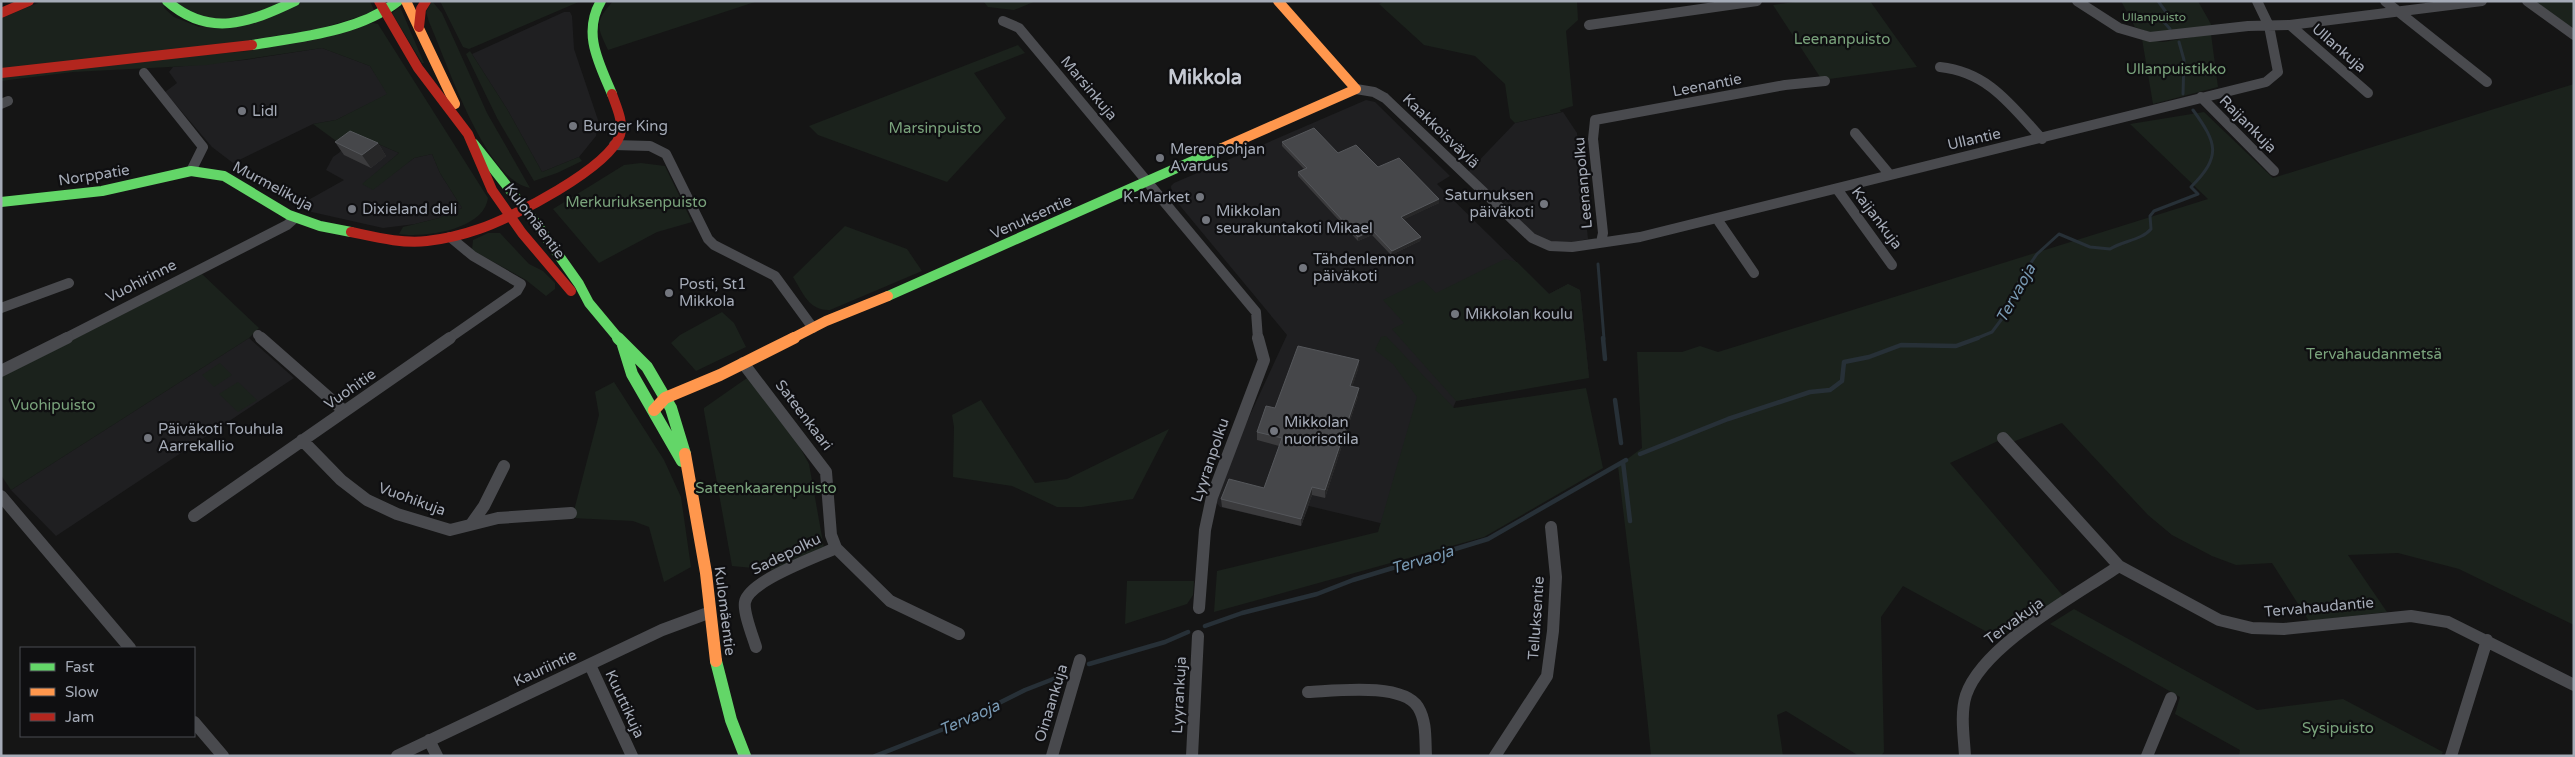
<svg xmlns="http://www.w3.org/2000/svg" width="2575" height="757" font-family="'Varela Round',sans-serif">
<rect width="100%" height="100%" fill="#151515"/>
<path fill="#1f1f21" d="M564,12H570L572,16L574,49L598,120L596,136L579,157L542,172L507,109L472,54Z
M322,48L370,66L388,94L336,120L313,124L233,163L212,147L165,92L177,83L169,72L173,67L245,60Z
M1366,100L1375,102L1450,176L1437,184L1549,294L1568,284L1580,290L1589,377L1456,401L1442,432L1422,533L1309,506L1301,526L1220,507L1212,497L1287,335L1172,196L1171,186L1174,183Z
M1563,112L1577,133L1588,239L1559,245L1537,237L1468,172L1515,123Z
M360,136L399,153L363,184L373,189L414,158L432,154L440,173L462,208L439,218L415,224L383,228L294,208L344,180L326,170L333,157L340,152L343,146Z
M249,338L294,378L56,536L11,490Z"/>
<path fill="#1b221c" d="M43,1H162L165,9L174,17L199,27L302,1H370L374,10L371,13L296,36L1,71V18Z
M173,1H288L242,18L199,19Z
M432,1L442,13L487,113L530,188C485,180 447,62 429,22L426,12Z
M440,1H581L469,49L463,47Z
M613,1H758L608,50C596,25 595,22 613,1Z
M983,1H1036L1014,10L988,7Z
M1385,1H1577L1578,20L1566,31L1573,106L1560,110L1561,112L1515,123L1510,118L1505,84L1475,56L1424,45L1379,4Z
M1802,1H1870L1917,67L1822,80L1773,5Z
M2121,1H2198L2212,26L2154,34L2135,27Z
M2531,1H2574V33Z
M399,7L401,9L424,63H422L392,13Z
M373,23L378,24L488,198C484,230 424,238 399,234L403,227L439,218L462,208L440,173L432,154L414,158L373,190L362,184L399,153L360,136L343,146L313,124L336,120L387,94L370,66L322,48L207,65L73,72L1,81V76L98,64L248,51Z
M2211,34L2218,87L2153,104L2142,39L2163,42Z
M1018,45L1025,53L974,73L1006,118L947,182L818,135L809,126Z
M470,51L507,109L542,172L579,157L582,161L557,173L534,181L497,118L466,54Z
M2574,84V625L2459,569L2398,553L2348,555L2387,612L2309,621L2272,563L2236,565L2212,556L2172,535L2148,515L2062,423L2002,446L1998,441L1950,463L2064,597L1998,638L1903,586L1881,617L1884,752L1881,756H1859L1786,711L1777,715L1783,756H1651C1642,659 1629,563 1618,466L1642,448L1637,352H1682L1700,346L1718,352L2208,199L2130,124L2204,112L2273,178Z
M641,163L665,166L692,222L657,232L599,263L553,209L624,165Z
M845,226L907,249L922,271L830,310C809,311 803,293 793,277Z
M488,233H500L529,264L543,271L555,283V289L546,296L526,280L472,250L473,240Z
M1505,259L1517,262L1549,294L1568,284L1580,290L1589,378L1456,401L1392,329L1404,323L1383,300L1423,280L1436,293Z
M202,274L259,328L249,338L11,490L1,475V376Z
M722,312L734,323L746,347L696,371L671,343L680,335Z
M1386,336L1454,408L1586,388L1603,468L1484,537L1214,612L1217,571L1378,532L1417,397L1393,364L1375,350L1381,337Z
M220,363L232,375L214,387L202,375Z
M747,378L796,440L809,464L824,548L776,570L732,566L704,411V408Z
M238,382L257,400L238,412L219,394Z
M614,382L664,460L681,497L691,567L664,582L649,527L633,521L572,518L599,415L595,392Z
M981,400L1035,483L1067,479L1169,429L1133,499L1082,507H1057L1012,486L953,477L954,427L952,415Z
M1127,581H1194L1193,595L1187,604L1125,624Z
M2074,609L2257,710L2343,699L2443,752L2441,756H2239L2240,750L2175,714L2180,697L2050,624Z"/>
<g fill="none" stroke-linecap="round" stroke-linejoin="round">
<path stroke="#273037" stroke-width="3" d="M2158,1L2166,12L2163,21L2170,29
M2179,42L2184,60L2183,94
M1598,264L1604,339
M1975,339L1992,332L2004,316L2021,277L2037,254L2059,234L2090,247L2110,249C2122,241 2142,240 2151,229L2150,216L2154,211L2198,194L2191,187C2222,156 2217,143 2193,110"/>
<path stroke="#273037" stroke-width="4.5" d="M1603,338L1605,359
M1615,400L1621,443
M1640,454L1728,419L1810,392L1830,390L1842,381L1844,362L1869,357L1901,345L1956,346L1978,338
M1623,462L1630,521
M1205,626L1242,613L1317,594L1353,580L1488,539L1626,460
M1089,664L1165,642L1188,632
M875,756L959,723L1025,690L1061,676"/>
<path stroke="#494a4e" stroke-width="10" d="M2077,1L2119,28L2150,37L2248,26L2290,25L2482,1
M2385,1L2487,82
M2527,1L2574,35
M1003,21L1019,28L1256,312L1258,339
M1589,25L1757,1
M2290,25L2368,93
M1940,67C1988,72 2011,105 2042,139
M144,73L203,147L191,171
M1356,89L1374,92L1385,98L1532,238L1550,246L1572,247L1640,237L2266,82L2278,72L2269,26L2257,1
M2201,97L2274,171
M1,104L8,101
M1855,133L1890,175
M614,145L650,146L666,154L708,239L714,245L775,276L813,328
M1837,189L1892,265
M1717,219L1754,273
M1601,242L1603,233L1593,139L1595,120L1785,85L1825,81
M1,308L69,283
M258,335L262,339
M64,339L287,225L295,218
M448,339L517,291L521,284L473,256L450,237"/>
<path stroke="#494a4e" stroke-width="12" d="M261,338L344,411
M743,363L826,472L831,535L836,548L890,601L959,634
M1,371L67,338
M2003,438L2119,566L2219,620L2252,628L2284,629L2411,616L2448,622L2574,685
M302,440L341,480L367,500L397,514L450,530L498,518L571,513
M1,496L130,648
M194,516L450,338
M472,523L484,506L504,466
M1199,608L1205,530L1212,497L1264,360L1258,338
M756,647C753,637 743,612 745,602C749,581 816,557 836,548
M590,665L632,756
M1308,692C1334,691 1402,682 1418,707C1427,722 1425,740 1426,756
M194,722L223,756
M429,740L437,756
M397,756L662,630L708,613
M1052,756L1080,660
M1192,756L1198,636
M1495,756L1547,676L1553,631L1556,577L1551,527
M1965,756C1964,737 1960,714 1966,695C1983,645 2075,596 2119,566
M2147,756L2171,698
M2451,756L2487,640"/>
<path stroke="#63d668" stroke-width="10" d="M167,1C209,38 249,23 295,1
M601,1C582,33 599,63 612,94
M252,45C300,37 359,32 398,1
M474,144L536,223L579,284L589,303L619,339
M1,202L102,191L191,171L224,176L289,215L320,226L351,232
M888,296L1222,148"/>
<path stroke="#63d668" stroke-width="12" d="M618,338L647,367L671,408L685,454
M623,345L632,374L682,461
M716,661L731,720L745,756"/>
<path stroke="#ff974d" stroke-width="10" d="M406,1L455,104
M1222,148L1356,89L1278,1
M791,339L826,321L888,296"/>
<path stroke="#ff974d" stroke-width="12" d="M654,410L665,398L720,375L794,338
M685,454L706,573L716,661"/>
<path stroke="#b3261e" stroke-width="10" d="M379,1L418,68L468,134L492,190L522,233L571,291
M1,13L29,1
M419,27L421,9L426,1
M1,73L252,45
M351,232C375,237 402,244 427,241C444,239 462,235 479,229C512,218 609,168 620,135C624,122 616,106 612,94"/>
</g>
<path fill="#3b3b3d" d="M335,142L378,143L386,156L371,168L344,155Z
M1282,142L1338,153L1378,167L1439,199V203L1404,219L1421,237L1420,241L1391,255L1372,235L1358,241L1298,176V172L1304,169L1282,146Z
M1359,360L1358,369L1352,387L1358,396L1325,498L1312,495L1301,526L1222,507L1221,499L1264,488L1279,446L1257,440V432L1275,408Z"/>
<path fill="#272728" d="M378,143L386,156L371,168L362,155Z
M1439,199V203L1401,221V217Z
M1372,230V235L1358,241V237Z
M1421,237L1420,241L1391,255L1392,251Z
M1359,360L1358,369L1350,394V386Z
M1359,388L1358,396L1325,498V490Z
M1312,487V495L1301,526V519Z"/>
<path fill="#46474a" stroke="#55575b" d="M1314,128L1338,153L1356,145L1378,167L1399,158L1439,199L1401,217L1421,237L1392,251L1372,230L1358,237L1298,172L1307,168L1282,142Z
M350,131L378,143L362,155L335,142Z
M1298,346L1359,360L1350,386L1359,388L1325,490L1312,487L1301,519L1221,499L1229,479L1264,488L1282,438L1257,432L1266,406L1275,408Z"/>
<g fill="#73767e" stroke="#0f0f11" stroke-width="2">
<circle cx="242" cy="111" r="5"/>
<circle cx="573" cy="126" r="5"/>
<circle cx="1160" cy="158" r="5"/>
<circle cx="1200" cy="197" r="5"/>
<circle cx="1544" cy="204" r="5"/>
<circle cx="352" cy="209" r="5"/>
<circle cx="1206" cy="220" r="5"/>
<circle cx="1303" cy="268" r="5"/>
<circle cx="669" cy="293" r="5"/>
<circle cx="1455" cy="314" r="5"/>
<circle cx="1274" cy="431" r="5"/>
<circle cx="148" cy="438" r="5"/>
</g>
<g text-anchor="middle" stroke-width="4.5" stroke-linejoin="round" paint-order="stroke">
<g font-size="12" fill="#7aa37c" stroke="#0f0f11">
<text x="2154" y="21">Ullanpuisto</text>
</g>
<g font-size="15" fill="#7aa37c" stroke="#0f0f11">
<text x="1842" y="44">Leenanpuisto</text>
<text x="2176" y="74">Ullanpuistikko</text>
<text x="935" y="133">Marsinpuisto</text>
<text x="636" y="207">Merkuriuksenpuisto</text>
<text x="2374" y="359">Tervahaudanmetsä</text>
<text x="53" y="410">Vuohipuisto</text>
<text x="766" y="493">Sateenkaarenpuisto</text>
<text x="2338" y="733">Sysipuisto</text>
</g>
<g font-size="15" fill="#a5abb7" stroke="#0f0f11">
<text transform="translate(2339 48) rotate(41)" y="5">Ullankuja</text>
<text transform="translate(1707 85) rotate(-11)" y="5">Leenantie</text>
<text transform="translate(1089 88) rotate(50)" y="5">Marsinkuja</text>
<text transform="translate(2248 124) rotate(45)" y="5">Raijankuja</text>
<text transform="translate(1441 131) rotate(44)" y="5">Kaakkoisväylä</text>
<text transform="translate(1974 139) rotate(-13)" y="5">Ullantie</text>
<text transform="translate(94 175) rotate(-9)" y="5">Norppatie</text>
<text transform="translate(1583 183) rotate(-95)" y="5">Leenanpolku</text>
<text transform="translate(273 186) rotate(28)" y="5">Murmelikuja</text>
<text transform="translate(1031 217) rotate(-24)" y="5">Venuksentie</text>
<text transform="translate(1877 218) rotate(53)" y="5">Kaijankuja</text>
<text transform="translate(535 221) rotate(53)" y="5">Kulomäentie</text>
<text transform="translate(141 281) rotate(-27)" y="5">Vuohirinne</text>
<text transform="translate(350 389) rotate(-35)" y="5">Vuohitie</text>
<text transform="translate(804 415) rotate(53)" y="5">Sateenkaari</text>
<text transform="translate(1210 460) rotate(-71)" y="5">Lyyranpolku</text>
<text transform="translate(412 499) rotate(20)" y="5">Vuohikuja</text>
<text transform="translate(786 554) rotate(-26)" y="5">Sadepolku</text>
<text transform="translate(2319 607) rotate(-5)" y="5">Tervahaudantie</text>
<text transform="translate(725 611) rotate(83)" y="5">Kulomäentie</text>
<text transform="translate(1536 618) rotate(-86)" y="5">Telluksentie</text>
<text transform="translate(2014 621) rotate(-36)" y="5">Tervakuja</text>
<text transform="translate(545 668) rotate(-25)" y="5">Kauriintie</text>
<text transform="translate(1179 695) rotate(-87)" y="5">Lyyrankuja</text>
<text transform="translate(1051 703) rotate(-73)" y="5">Oinaankuja</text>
<text transform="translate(625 704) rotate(65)" y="5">Kuuttikuja</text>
</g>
<g font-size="15" fill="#a5abb7" stroke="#0f0f11" text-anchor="start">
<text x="252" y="116">Lidl</text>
<text x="583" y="131">Burger King</text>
<text x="1170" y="154">Merenpohjan<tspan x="1170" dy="17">Avaruus</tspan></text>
<text x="1534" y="200" text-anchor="end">Saturnuksen<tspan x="1534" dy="17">päiväkoti</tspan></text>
<text x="1190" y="202" text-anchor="end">K-Market</text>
<text x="362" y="214">Dixieland deli</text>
<text x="1216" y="216">Mikkolan<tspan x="1216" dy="17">seurakuntakoti Mikael</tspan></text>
<text x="1313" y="264">Tähdenlennon<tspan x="1313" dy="17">päiväkoti</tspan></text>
<text x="679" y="289">Posti, St1<tspan x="679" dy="17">Mikkola</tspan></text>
<text x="1465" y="319">Mikkolan koulu</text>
<text x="1284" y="427">Mikkolan<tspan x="1284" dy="17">nuorisotila</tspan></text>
<text x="158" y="434">Päiväkoti Touhula<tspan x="158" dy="17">Aarrekallio</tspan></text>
</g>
<g font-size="16" font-style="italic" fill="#799ab4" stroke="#0f0f11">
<text transform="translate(2015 293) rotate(-61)" y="6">Tervaoja</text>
<text transform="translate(1422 559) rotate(-17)" y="6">Tervaoja</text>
<text transform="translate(969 717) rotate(-24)" y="6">Tervaoja</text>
</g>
<g font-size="20" font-weight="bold" fill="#c6cad3" stroke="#0f0f11">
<text x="1205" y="84">Mikkola</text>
</g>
</g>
<rect width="2575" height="757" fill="none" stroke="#a5abb7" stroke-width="5"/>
<rect x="20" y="647" width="175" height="90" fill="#0f0f11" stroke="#4b4d53"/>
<rect x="30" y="663" width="25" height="8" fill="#63d668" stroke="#4b4d53"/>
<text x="65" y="672" font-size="15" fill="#a5abb7">Fast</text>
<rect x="30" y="688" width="25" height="8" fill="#ff974d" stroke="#4b4d53"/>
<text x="65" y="697" font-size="15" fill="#a5abb7">Slow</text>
<rect x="30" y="713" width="25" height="8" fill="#b3261e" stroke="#4b4d53"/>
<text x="65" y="722" font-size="15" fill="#a5abb7">Jam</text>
</svg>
